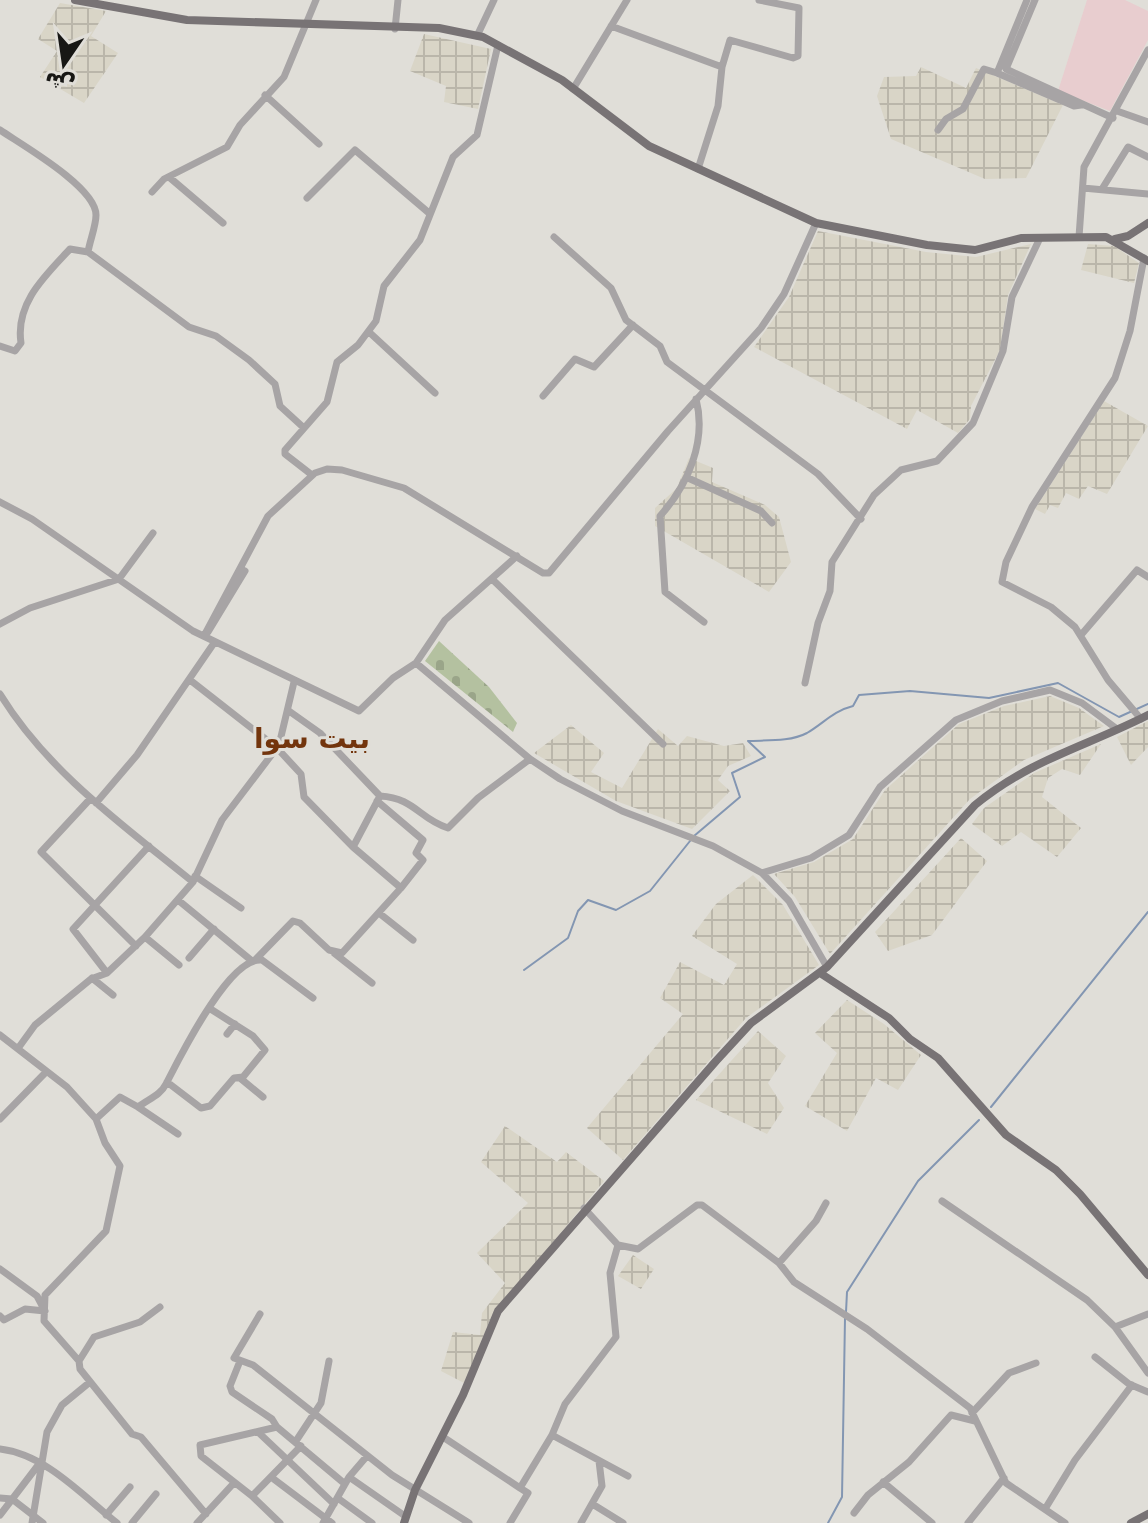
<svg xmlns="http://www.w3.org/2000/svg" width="1148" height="1523" font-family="'DejaVu Sans','Noto Naskh Arabic',sans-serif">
<defs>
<pattern id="industrial-grid" width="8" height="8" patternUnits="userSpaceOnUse" patternTransform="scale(2)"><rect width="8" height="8" fill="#d9d5c7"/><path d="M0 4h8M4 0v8" fill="none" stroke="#bab6aa"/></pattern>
<pattern id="cemetery-stones" width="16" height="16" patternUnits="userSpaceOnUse" patternTransform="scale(2)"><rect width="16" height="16" fill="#b4c1a0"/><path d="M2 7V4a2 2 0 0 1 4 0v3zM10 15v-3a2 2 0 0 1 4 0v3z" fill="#9aa589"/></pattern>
</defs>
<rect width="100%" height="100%" fill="#e0ded8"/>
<path fill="url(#industrial-grid)" d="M60,3L106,11L91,36L118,53L84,103L40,77L57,51L38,39Z
M424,34L491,49L478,109L444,102L446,86L410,71Z
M921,67L966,88L976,68L1063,105L1026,178L985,179L891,139L877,96L884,77L916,76Z
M818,231L926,252L976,257L1031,244L1008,295L1000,350L971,406L970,419L958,433L917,410L907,429L754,347L789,297Z
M1088,244L1114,246L1139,263L1134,283L1081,270Z
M1104,401L1148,426L1107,494L1088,486L1079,499L1066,493L1058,508L1050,505L1045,514L1035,509Z
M689,458L713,468L712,482L765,505L779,517L791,562L769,592L655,526V508L677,488Z
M1050,696L1079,708L1104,726L1024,760L970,799L830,954L795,897L774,874L814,862L853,839L885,790L959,724L1004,706Z
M1148,721V747L1131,765L1117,737Z
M571,725L604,753L591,772L622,788L658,729L678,746L687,736L724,746L743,743L751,756L728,766L718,780L730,791L692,829L616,801L534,753Z
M1101,744L1080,775L1062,769L1048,778L1042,797L1081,828L1057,857L1021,832L1002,846L972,824L984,808L1034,773Z
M961,838L987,861L932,935L888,951L875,932Z
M753,875L783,905L819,965L746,1018L623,1160L587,1128L683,1014L660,998L680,962L724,985L737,964L692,936L716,904Z
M847,1000L884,1024L921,1055L898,1090L876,1078L847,1131L805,1106L837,1053L815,1033Z
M758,1031L786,1056L768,1083L784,1108L767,1134L696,1100Z
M505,1126L557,1162L566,1152L604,1181L492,1315L464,1383L441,1371L453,1332L480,1335L482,1313L505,1283L477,1253L528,1203L481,1162Z
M633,1255L654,1269L641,1289L618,1276Z"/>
<path fill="#e8cdcf" d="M1087,0H1125L1148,11V40L1110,111L1058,91Z"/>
<path fill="url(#cemetery-stones)" d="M439,641L489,687L517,723L513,732L425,661Z"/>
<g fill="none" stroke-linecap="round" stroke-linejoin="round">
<path stroke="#8396b2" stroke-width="2" d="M694,836L740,797L732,773L765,757L748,741C767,740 790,742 807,733C824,723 833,711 853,706L859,695L910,691L989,698L1058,683L1119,717L1148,704
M524,970L568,938L578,911L588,900L616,910L650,891L690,841
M991,1107L1148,912
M846,1312L847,1292L918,1181L979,1120
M828,1523L842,1497L845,1318"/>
<path stroke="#a7a4a5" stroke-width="7" d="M1027,0L997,73L1074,106L1081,105
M1035,0L1006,69L1113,118
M611,26L722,67L718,106L698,169
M395,29L398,0
M477,36L494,0
M722,67L730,40L793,58L798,56L799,8L759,0
M573,89L627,0
M265,95L319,144
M1117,111L1148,122
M0,130C22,145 96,187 96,215C96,226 90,240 88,252L189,327L216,336L249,360L275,384L280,406L304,428
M938,130L946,119L963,109L984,69L997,73
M169,177L223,223
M1083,188L1148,194
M1102,189L1128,147L1148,157
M152,192L164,179L227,147L240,125L284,77L316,0
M307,198L355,150L429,213
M554,237L611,288L626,320L660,346L667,362L818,474L861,519
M1079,237L1084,167L1148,50
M369,332L435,393
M0,346L15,351L21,343C15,303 45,276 70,249L88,252
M543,396L575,359L594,367L633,325
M696,399C707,441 688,485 660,516L665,592L704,622
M312,475L285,454V450L327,402L337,362L358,345L376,321L384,286L420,240L453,157L477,135L498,45
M688,478L761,511L772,523
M0,502L32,519L193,631L359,711L393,678L416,663L445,620L517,556
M493,580L663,744
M0,624L30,608L119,579L153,533
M208,632L245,571
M1081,635L1137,570L1148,577
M204,636L268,516L315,473L327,469L342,470L404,488L543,573H549L668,431L761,328L784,294L816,223
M416,663L530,759L560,779L622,811L713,846L762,873L789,901L827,967
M190,680L277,748L301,774L304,797L353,847
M805,683L818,623L830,591L832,562L874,495L901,470L937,461L973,423L1003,351L1012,297L1040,238
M0,694C47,771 124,826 193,882
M1141,719L1108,680L1075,627L1051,607L1002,582L1006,562L1032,507L1115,378L1130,331L1144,258
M380,796C415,798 419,819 448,828L478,798L530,759
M91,798L41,852L136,946
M377,801L423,840L416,853L423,860L401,888
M96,803L137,755L214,643
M762,873L811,858L849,835L880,787L956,720L1002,701L1050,690L1082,703L1117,729
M195,876L241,908
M178,900L252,961
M379,913L413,940
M145,937L179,965
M334,953L372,983
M189,958L214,929
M256,959L293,921L300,923L329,950L342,953L401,888L353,847L380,796L320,733L289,711
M107,973L73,929L149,846
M92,978L113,995
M227,1034L235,1024
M0,1035L67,1087L96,1119L105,1143L120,1166L106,1231L45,1295L44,1321L79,1361
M19,1047L35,1025L91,979L107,973L145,937L193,882L222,820L279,745L294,682
M240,1078L263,1097
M167,1082L201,1108L210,1106L234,1078L243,1077L265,1050L253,1036L209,1008
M138,1107L178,1134
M0,1119L46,1072
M96,1119L120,1097L138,1107C148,1099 160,1096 166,1084C179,1059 229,956 262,960L313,998
M942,1201L1087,1300L1115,1327L1148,1373
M584,1208L618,1245L638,1249L697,1205H702L779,1263L794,1282L867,1329L970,1408L1006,1483L1065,1523
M779,1263L816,1221L826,1203
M0,1269L37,1296L45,1311L25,1309L4,1320L0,1316
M160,1307L140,1322L94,1337L79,1361L80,1369L132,1434L141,1437L206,1514
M260,1314L234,1358L253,1365L392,1475L469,1523
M1115,1327L1148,1314
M1095,1357L1129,1384L1148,1392
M240,1361L230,1386L232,1392L272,1419L277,1427
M972,1413L1009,1373L1036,1363
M258,1432L334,1504
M552,1435L628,1476
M443,1437L520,1488L552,1435L565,1404L616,1337L610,1273L618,1245
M296,1441L321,1403L329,1361
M0,1449C45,1454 82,1495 117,1523
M271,1477L332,1523
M349,1477L405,1516
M883,1482L932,1523
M252,1496L301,1446
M0,1498L12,1499L43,1523
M339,1499L372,1523
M594,1505L623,1523
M1045,1509L1075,1460L1132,1385
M854,1513L868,1495L909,1462L951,1415L975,1421
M0,1515L39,1464
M106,1515L130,1487
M32,1523L47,1432L62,1405L90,1382
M132,1523L156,1494
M197,1523L233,1484
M280,1523L252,1496L201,1456L200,1445L277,1427L345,1484
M323,1523L349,1477L367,1456
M510,1523L528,1493L520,1488
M581,1523L602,1486L599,1461
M968,1523L1004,1478"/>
<path stroke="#787375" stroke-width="8" d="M75,0L187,20L439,28L483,37L562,80L649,146L816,223L927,245L975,250L1021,238L1106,237L1148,261
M1115,239L1128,236L1148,223
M820,973L889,1018L910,1039L938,1058L1006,1135L1056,1170L1080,1194L1148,1275
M404,1523L415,1490L463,1395L498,1311L716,1061L751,1023L827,967L975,805C1031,759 1085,747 1148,715
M1131,1523L1148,1514"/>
</g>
<g text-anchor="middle" stroke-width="6" stroke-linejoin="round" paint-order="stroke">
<g font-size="28" font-weight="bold" fill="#73350d" stroke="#e0ded8">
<text x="312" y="748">بيت سوا</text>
</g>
</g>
<g transform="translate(64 64) rotate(193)" stroke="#e0ded8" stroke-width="6" paint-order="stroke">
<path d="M0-6L14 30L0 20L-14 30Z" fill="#171715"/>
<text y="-12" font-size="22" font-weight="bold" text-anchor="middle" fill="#171715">ش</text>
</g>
</svg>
